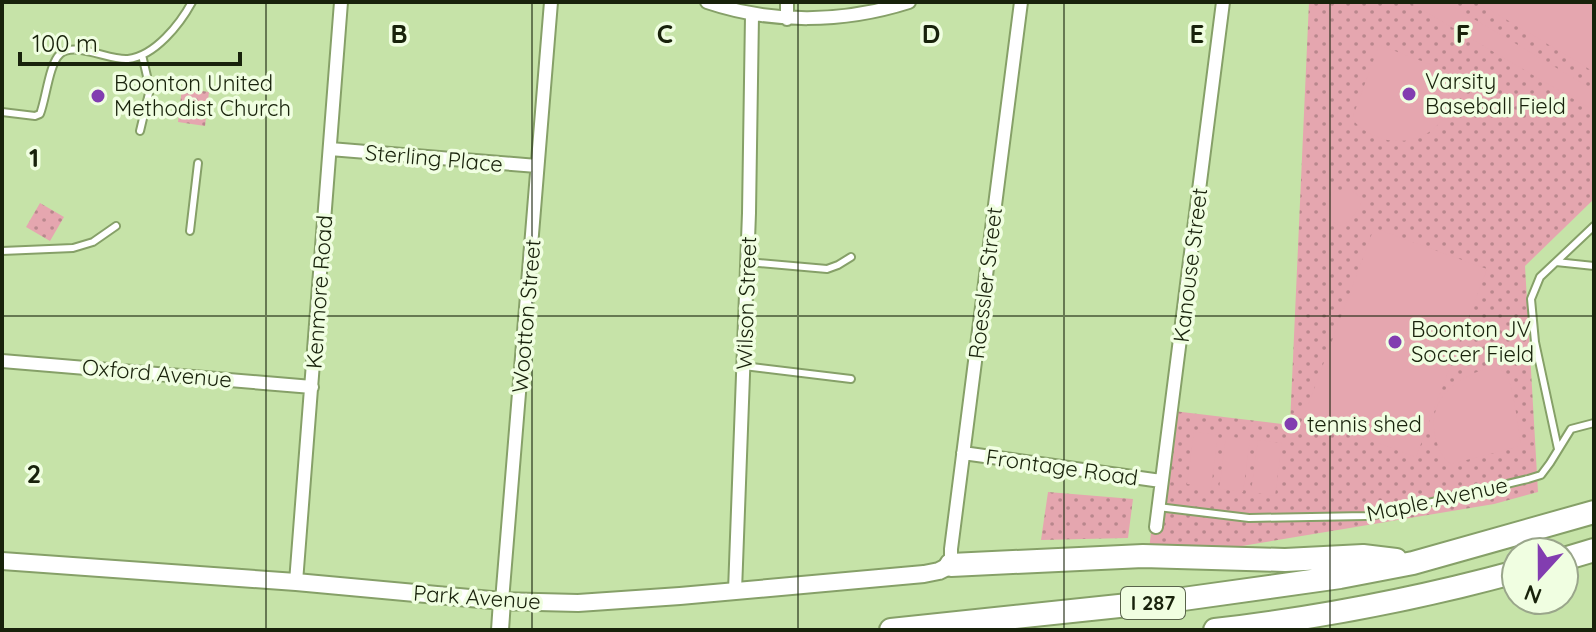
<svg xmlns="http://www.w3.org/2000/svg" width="1596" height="632" font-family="Quicksand,sans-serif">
<defs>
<pattern id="green-dots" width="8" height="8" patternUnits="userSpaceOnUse" patternTransform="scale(2)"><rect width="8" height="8" fill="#e5a6af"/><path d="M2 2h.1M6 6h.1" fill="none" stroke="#b9878d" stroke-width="1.8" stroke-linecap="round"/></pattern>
</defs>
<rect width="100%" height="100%" fill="#c6e3a8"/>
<path fill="url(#green-dots)" d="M1309,2H1594V199L1525,266L1538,492L1494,504L1218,550H1149L1165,410L1290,425Z
M182,88L209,92L205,126L178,122Z
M40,203L64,217L50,241L26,227Z
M1048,492L1133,499L1128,538L1041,540Z"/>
<path fill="#e5a6af" d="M1409,2H1445L1594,90V111Z
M1477,2H1594V72Z
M1379,45L1456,74C1458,85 1455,95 1451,105C1434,147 1381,153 1352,119Z
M1340,190H1351L1363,199C1357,212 1353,221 1339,226C1325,217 1325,207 1331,193Z
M1374,228L1487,269L1416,457L1304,416Z
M1486,369C1492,369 1501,369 1505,373C1513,381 1519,433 1521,446L1451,464C1444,459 1440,452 1437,443C1424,404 1452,379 1486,369Z
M1194,432L1218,435L1211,488L1187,484Z
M1226,436L1250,440L1243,492L1219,489Z
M1258,440L1282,443L1275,496L1251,492Z"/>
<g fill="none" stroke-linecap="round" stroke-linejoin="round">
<g stroke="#86a068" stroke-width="10">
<path id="lane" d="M2,112L35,116L40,114C46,99 49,64 60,54C75,41 110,61 128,59C155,56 180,24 192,2
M140,131L150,89L142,55
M190,231L198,163
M2,251L73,248L93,242L116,226
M748,262L827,269L838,265L851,257
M1556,262L1594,266
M744,366L851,379
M1558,449L1535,342L1531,299L1540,277L1594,226
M1158,507L1249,518L1366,516L1386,513L1528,479L1541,475L1550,463L1571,429L1594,423"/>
</g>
<g stroke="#86a068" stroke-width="16">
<path id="street" d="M707,2C772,24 843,23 909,2
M787,2V19
M330,149L537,166
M2,361L312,387
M963,453L1161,481
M1156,527L1223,2
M951,565V549L1021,2
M296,582L341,2
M735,591L749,213L752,15
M502,601L551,2"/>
</g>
<g stroke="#86a068" stroke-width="20">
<path id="secondary" d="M2,561L296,582L502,601L578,603L680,596L924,574L939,571L951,565
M500,630L502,601"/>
</g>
<g stroke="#86a068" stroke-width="26">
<path id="highway" d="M1564,559L1594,550
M951,565L1143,556L1285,560L1363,556L1396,560
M891,630L1176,600L1340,577L1413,563L1594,512
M1215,630C1317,618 1417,599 1516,572"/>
</g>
<use href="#lane" stroke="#fff" stroke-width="6"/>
<use href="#street" stroke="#fff" stroke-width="12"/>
<use href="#secondary" stroke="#fff" stroke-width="16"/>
<use href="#highway" stroke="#fff" stroke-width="22"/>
</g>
<path fill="none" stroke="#18220b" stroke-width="2" stroke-opacity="0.55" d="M266,2V630M532,2V630M798,2V630M1064,2V630M1330,2V630M2,316H1594"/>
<g fill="#823db0" stroke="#f0fee1" stroke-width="3">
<circle cx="1409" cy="94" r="8"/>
<circle cx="98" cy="96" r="8"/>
<circle cx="1395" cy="342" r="8"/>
<circle cx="1291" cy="424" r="8"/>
</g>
<g text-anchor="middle" stroke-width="7" stroke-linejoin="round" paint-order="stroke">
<rect fill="#f0fee1" stroke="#59644b" stroke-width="2" x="1121" y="587" width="64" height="32" rx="6"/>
<g font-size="20" font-weight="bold" fill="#18220b">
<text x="1153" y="610">I 287</text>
</g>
<g font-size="22" fill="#18220b" stroke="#f0fee1" text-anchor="start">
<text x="1425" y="89">Varsity<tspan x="1425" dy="25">Baseball Field</tspan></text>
<text x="114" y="91">Boonton United<tspan x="114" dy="25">Methodist Church</tspan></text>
<text x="1411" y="337">Boonton JV<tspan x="1411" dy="25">Soccer Field</tspan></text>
<text x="1307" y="432">tennis shed</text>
</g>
<g font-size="22" fill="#18220b" stroke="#f0fee1">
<text transform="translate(434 158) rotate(5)" y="8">Sterling Place</text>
<text transform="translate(1190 265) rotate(-83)" y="8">Kanouse Street</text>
<text transform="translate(985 283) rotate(-83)" y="8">Roessler Street</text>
<text transform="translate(319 292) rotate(-86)" y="8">Kenmore Road</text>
<text transform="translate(746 303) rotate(-88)" y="8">Wilson Street</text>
<text transform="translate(526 316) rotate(-85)" y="8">Wootton Street</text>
<text transform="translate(157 373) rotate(5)" y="8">Oxford Avenue</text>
<text transform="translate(1062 467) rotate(8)" y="8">Frontage Road</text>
<text transform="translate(1437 499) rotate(-12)" y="8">Maple Avenue</text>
<text transform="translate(477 597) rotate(4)" y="8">Park Avenue</text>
</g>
</g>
<g font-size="26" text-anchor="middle" font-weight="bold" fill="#18220b" stroke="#f0fee1" stroke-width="7" stroke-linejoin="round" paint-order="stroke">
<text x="399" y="43">B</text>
<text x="665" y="43">C</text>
<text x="931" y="43">D</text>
<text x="1197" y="43">E</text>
<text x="1463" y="43">F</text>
<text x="34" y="167">1</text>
<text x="34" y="483">2</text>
</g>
<rect width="1596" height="632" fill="none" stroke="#18220b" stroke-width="8"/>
<g transform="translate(1540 576) rotate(201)"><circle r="38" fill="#f0fee1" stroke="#9aa68b" stroke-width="2"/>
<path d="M0-6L14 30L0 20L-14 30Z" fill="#823db0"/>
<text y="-12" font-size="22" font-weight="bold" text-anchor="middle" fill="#18220b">N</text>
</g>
<path d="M20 52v12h220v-12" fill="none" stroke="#18220b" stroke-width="4"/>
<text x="32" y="52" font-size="24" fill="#18220b" stroke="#f0fee1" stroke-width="6" paint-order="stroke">100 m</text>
</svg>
